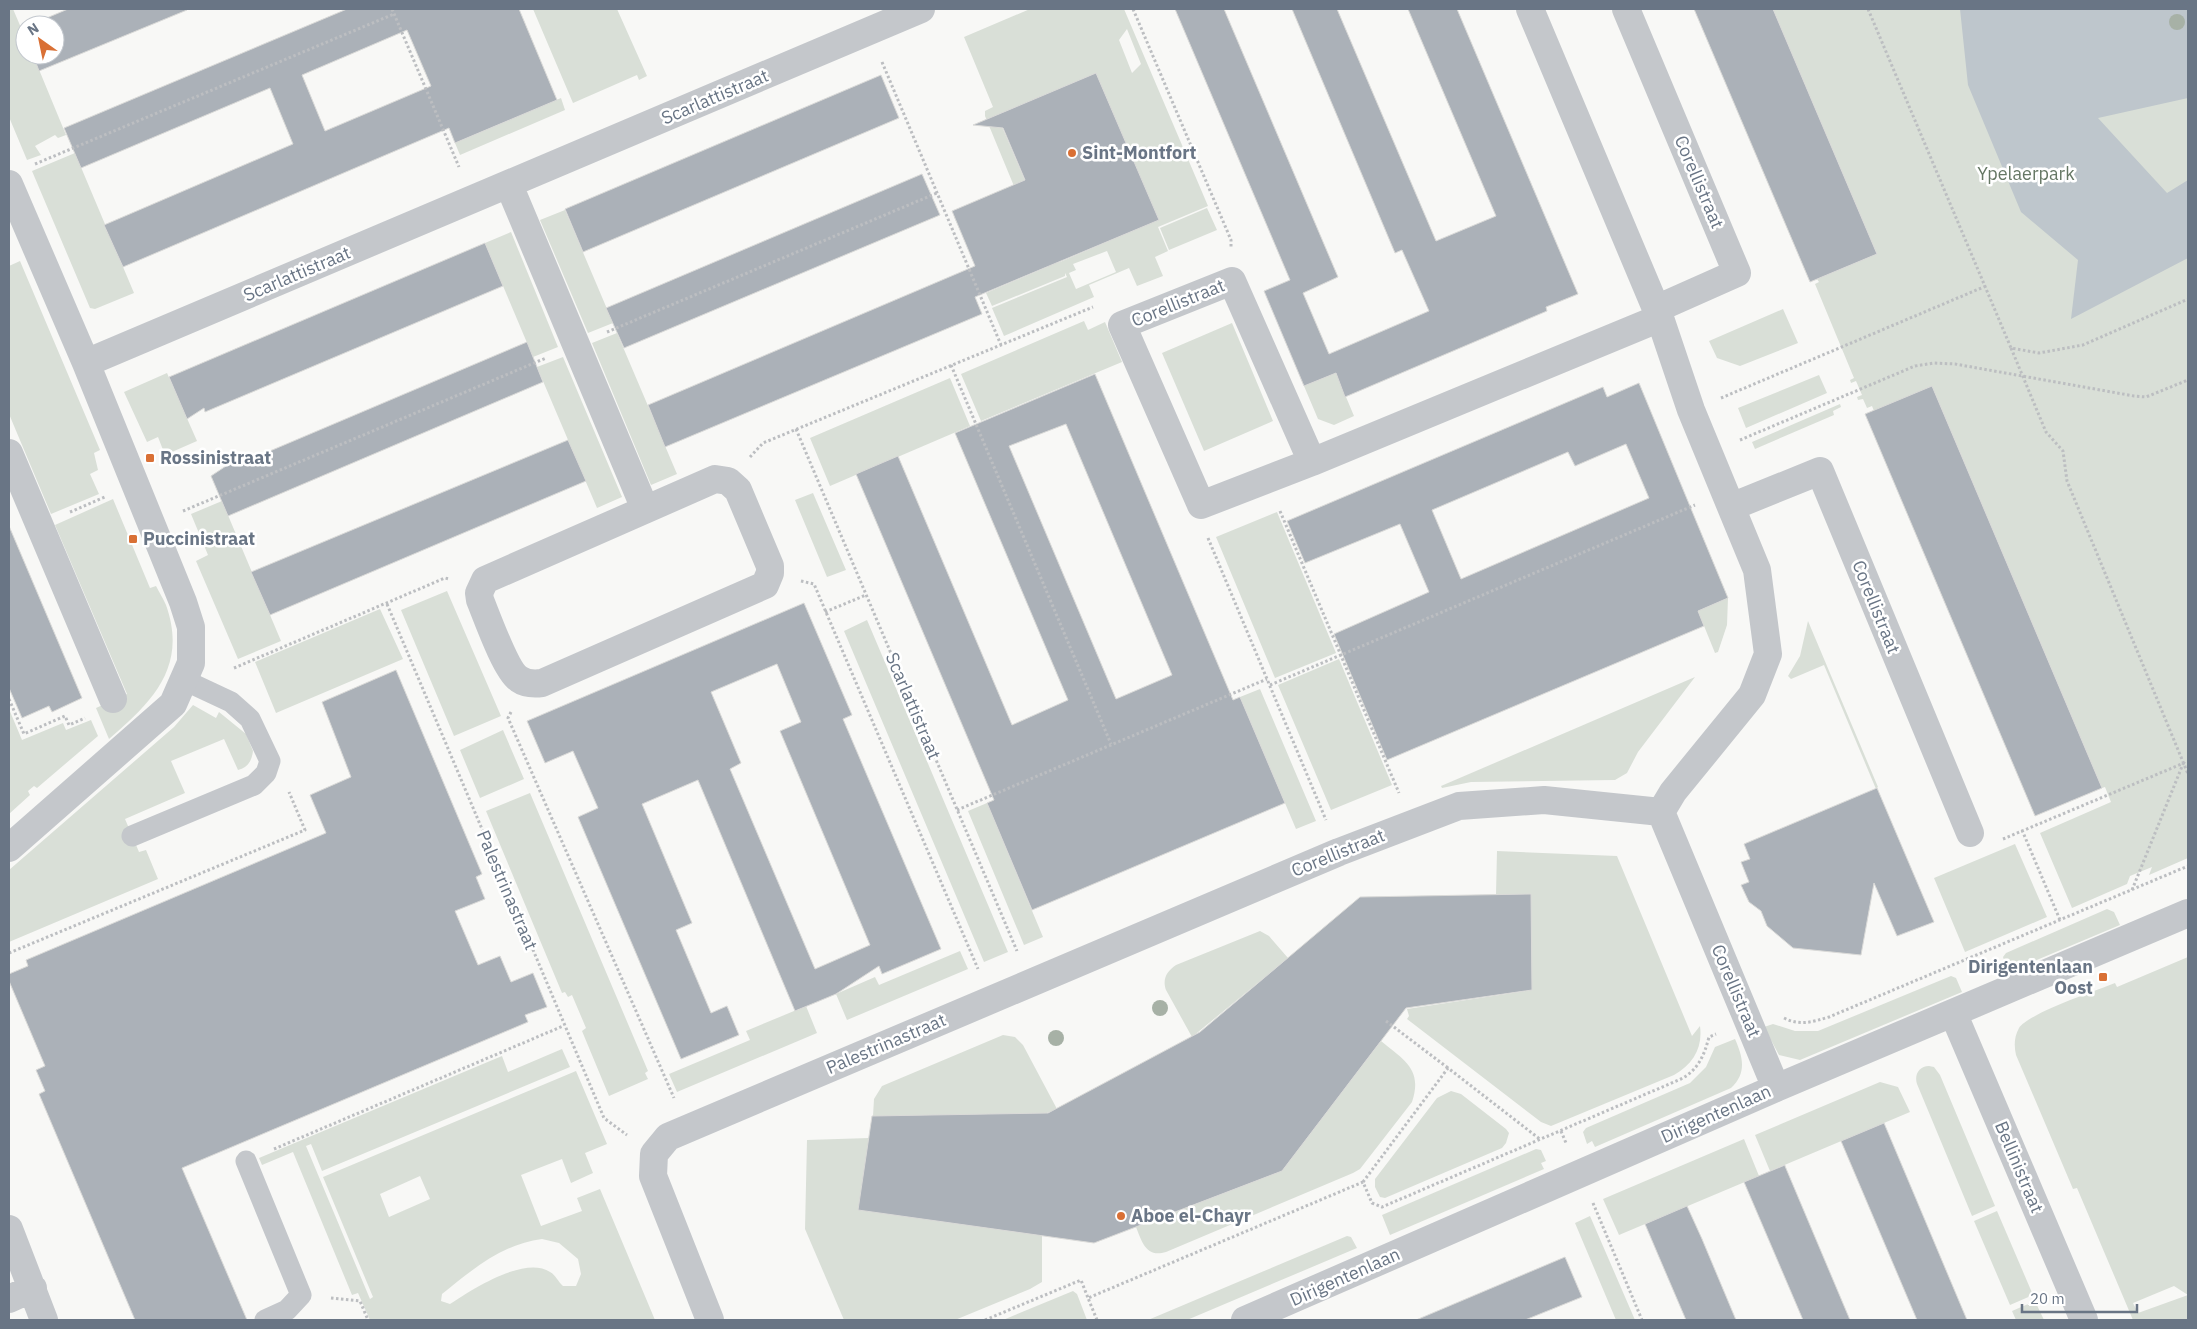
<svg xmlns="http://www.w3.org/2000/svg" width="2197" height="1329" font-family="'IBM Plex Sans',sans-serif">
<rect width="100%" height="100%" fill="#f8f8f6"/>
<path fill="#d9dfd7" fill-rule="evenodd" d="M9,9H13L25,37V55H33L66,135L58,138L55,135L35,146L41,155L27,160L9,117Z
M533,9H617L647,76L639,80L637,75L573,103Z
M1030,9H1124L1208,206L1158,227L1168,251L1155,257L1163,276L1137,286L1129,268L1089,285L1094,297L1004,336L992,308L1067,277L1065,273V276L992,306L986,293L1047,267L1046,264L1060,262L1158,220L1096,73L997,115L1032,197L959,228L954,217L1016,191L985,116V111L993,107L964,37ZM1127,29L1141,64L1132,73L1119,40ZM1107,251L1116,272L1076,289L1069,273L1076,270L1073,264Z
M1773,9H2188V858L2149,875L2152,867L2130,876L2127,884L2072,908L2040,833L2111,802L2105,787L2102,788L1932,386L1874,411L1872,406L1867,408L1863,399L1858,400L1857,397L1862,395L1856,381L1851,383L1850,380L1854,378L1815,284L1819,282L1817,279L1877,254Z
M561,98L565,110L460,155L455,143Z
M75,153L134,293L95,309L90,308L32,171Z
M1207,208L1217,230L1169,250L1160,228Z
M565,210L613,323L588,333L540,220Z
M511,232L558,347L533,357L485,243Z
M20,261L100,450L94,453L98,470L90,474L99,494L51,514L9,414V266Z
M1783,309L1798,343L1740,366L1717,358L1709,341Z
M1084,321L1088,330L1105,322L1122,362L981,421L961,374Z
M1232,323L1273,421L1204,451L1162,353Z
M617,333L677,474L651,485L592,343Z
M563,357L622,497L597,508L537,367Z
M167,373L197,441L165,455L158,437L147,442L124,392Z
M1336,373L1354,416L1334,425L1318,419L1304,386Z
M1819,375L1827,393L1746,428L1738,408Z
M950,378L970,426L830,486L810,438Z
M1840,404L1841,407L1833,411L1834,415L1755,449L1752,442Z
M813,493L846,570L827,577L795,500Z
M113,499L150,588L156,586C159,592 163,598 166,605C188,667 152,702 109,739L96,708L127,694L55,525Z
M222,501L281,641L238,659L196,561L208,555L191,514Z
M1277,512L1336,653L1275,678L1216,537Z
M447,591L501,716L454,736L401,610Z
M1728,598L1727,625L1718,652L1715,653L1698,611Z
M380,609L403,659L276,713L255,662Z
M867,620L1008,952L984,962L844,631Z
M1808,621L1878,787L1876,789L1824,665L1791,679L1788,676L1800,656Z
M1339,659L1392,785L1331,810L1278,685Z
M1695,677L1638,752L1627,773L1615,780L1471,782L1442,788L1441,786Z
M1260,689L1316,821L1296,829L1240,697Z
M193,705L216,718L219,712L246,734L253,751C252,760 248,768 238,770L224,739L171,761L185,793L125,819L139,852L146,850L158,879L9,942V870L174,727Z
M9,709L22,740L63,723L66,730L91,720L98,736L37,788L34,786L28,791L30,795L9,814Z
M503,730L524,779L480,798L460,750Z
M530,793L648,1071L645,1073L648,1079L609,1096L582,1031L586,1028L572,995L568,997L565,992L562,993L486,811Z
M987,803L1043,937L1024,945L968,811Z
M2015,844L2047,917L1965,952L1934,878Z
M1497,851L1617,856L1692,1036L1700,1026C1703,1048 1693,1064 1674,1075L1551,1126L1541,1122L1407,1019L1409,1016L1407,1009L1532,990L1531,894H1496Z
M2107,909L2114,912L2120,925L2008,972L2003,957L2006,953Z
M1260,931L1269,936L1288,958L1192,1037L1166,990C1162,979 1167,971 1176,965Z
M960,951L968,969L847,1020L836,994L875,977L879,985Z
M2188,957V1320H2133L2077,1188L2073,1189L2016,1055C2014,1046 2014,1037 2019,1028C2029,1013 2095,991 2115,983L2117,987ZM2174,1286L2188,1295L2138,1313L2133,1303Z
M1951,976L1956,978L1962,992L1800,1060L1779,1055L1764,1027L1773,1024L1795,1031H1818Z
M806,1006L817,1033L677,1092L669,1074L750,1040L746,1031Z
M1003,1035L1015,1037L1023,1045L1057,1109L1047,1113L873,1116L874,1099L882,1086Z
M1735,1039C1743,1057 1747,1073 1731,1088L1595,1147L1592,1141L1587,1144L1583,1132L1586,1128L1690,1083L1706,1067L1715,1047Z
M1381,1041C1404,1060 1423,1069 1412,1102L1360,1169L1353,1173L1166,1252C1146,1258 1142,1242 1136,1227L1282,1171Z
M562,1049L570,1067L322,1171L311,1144L306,1146L370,1299L373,1297L323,1177L576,1071L607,1144L585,1153L593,1173L571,1183L562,1159L521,1175L541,1226L582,1211L577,1198L600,1189L655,1320H370L358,1293L352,1295L293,1152L262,1165L259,1158L502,1056L508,1072ZM420,1176L430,1199L389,1217L380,1194ZM542,1239L559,1243L578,1259L581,1274L576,1286H563C558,1282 556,1275 550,1272C525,1255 471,1290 450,1304L441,1301L442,1294C472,1270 502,1244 542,1239Z
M1929,1066L1934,1067L1940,1075L1995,1206L1972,1216L1917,1084C1914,1075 1919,1066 1929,1066Z
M1880,1082L1898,1087L1910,1112L1770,1171L1755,1135Z
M1451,1091L1461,1094L1506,1129L1509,1133L1506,1143L1502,1148L1385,1198L1380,1197L1375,1187V1179L1437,1098Z
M869,1138L1042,1236V1282L1030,1289L955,1320H844L805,1229L807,1140Z
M1744,1139L1759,1176L1619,1235L1603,1199Z
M1536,1149L1541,1150L1546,1161L1541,1163L1544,1169L1390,1235L1382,1215Z
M1997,1211L2033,1295L2010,1305L1974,1221Z
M1590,1216L1635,1320H1616L1575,1223Z
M1347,1236L1351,1237L1357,1248L1187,1320H1148Z
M1073,1291L1077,1294L1087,1320H1003Z
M2035,1301L2044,1320H2016L2012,1311Z"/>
<path fill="#bec6cc" d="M1960,9H2188V98L2098,118L2167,193L2188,180V258L2071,319L2078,260L2021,212L1968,85Z"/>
<path fill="#abb1b8" stroke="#dadad8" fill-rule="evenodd" d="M68,9H187V10L39,71L33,55H55V25H30Z
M347,9H519L557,100L455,143L449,128L123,267L104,225L293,144L270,88L81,168L64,128ZM407,30L431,86L325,131L302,75Z
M1175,9H1224L1338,277L1303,293L1329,354L1429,311L1402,250L1395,253L1292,9H1337L1436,241L1496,216L1408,9H1457L1578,294L1546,307L1547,311L1345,397L1336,373L1304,386L1264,291L1290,280Z
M1694,9H1773L1877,254L1810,282Z
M1096,73L1159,220L975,297L982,314L665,447L648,405L975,266L952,211L1025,180L1003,128L973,125Z
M881,75L899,118L583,252L565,209Z
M922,174L940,215L624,348L606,308Z
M485,243L503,286L205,412L204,408L187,419L169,377Z
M527,342L543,382L228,516L211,476L241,456L244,462Z
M1095,374L1233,700L1240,697L1285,803L1032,910L987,803L994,800L856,474L898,456L1012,725L1068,700L955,433ZM1066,424L1172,675L1116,699L1009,446Z
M1639,383L1728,598L1698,611L1704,626L1387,760L1334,634L1429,592L1400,524L1305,563L1287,521L1603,387L1607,397ZM1626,444L1649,498L1461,579L1432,510L1568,452L1575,466Z
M1932,386L2102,788L2035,816L1865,414Z
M568,440L586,481L270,615L251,572Z
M9,526L82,698L52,712L49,706L22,718L9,688Z
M804,603L852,715L843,719L941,949L882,974L879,966L836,994L795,1011L698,780L642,804L692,923L676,930L711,1013L727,1006L739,1035L681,1059L578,817L598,808L573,751L545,763L527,721ZM777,664L801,722L780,731L870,945L815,969L730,769L741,763L711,692Z
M396,670L482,874L476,877L485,899L455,911L478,965L500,956L511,982L533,973L547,1007L525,1015L528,1022L182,1168L247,1320H135L39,1094L45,1091L36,1070L45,1066L9,981V974L28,966L26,960L326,833L310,795L351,777L322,702Z
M1877,788L1934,922L1897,936L1874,883L1861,955L1793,948L1767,926L1761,911L1749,902L1741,885L1749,882L1741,862L1750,859L1744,844Z
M1531,894L1532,990L1406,1008L1282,1171L1094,1243L858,1210L872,1116L1048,1113L1200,1032L1360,897Z
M1884,1123L1911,1187L1967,1320H1917L1841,1141Z
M1785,1165V1166L1850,1320H1803L1744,1182Z
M1687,1206L1702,1239L1736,1320H1686L1659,1257L1645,1224Z
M1565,1257L1582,1297L1525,1320H1416Z"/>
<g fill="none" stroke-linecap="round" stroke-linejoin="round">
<path stroke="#bcbec1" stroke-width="3" stroke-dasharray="2.5 2.5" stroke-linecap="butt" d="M392,9L459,167
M1133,9L1231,240V248
M1868,9L2011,348L2039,353L2083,345L2188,299
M882,62L1001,345
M35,164L394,14
M607,332L937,193
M2011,348L2046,432L2063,451L2067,481L2188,774
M951,365L1111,744
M1721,398L1986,286
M796,429L1017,951
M1740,440L1915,366L1934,363L1955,364L2134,396L2146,397L2188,380
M750,457L763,443L1093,307
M183,511L546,358
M1280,511L1399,793
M70,512L105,497
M1208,538L1326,820
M801,581L814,584L978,969
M387,604L604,1118L627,1135
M825,612L866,595
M234,668L445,578L449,579
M1270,685L1695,505
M9,699L24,734L65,716L69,725L85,718
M511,712L508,718L674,1098
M957,810L1267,679
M2022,830L2060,920
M2003,839L2184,763L2188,765
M2132,890L2183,764
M9,953L305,830L289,792
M1784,1018C1800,1026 1812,1022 1829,1017L2188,866
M1386,1021L1448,1068
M1561,1131L1566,1143
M274,1149L563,1026
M1363,1182L1448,1068L1541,1140
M1593,1203L1642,1320
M331,1298L360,1301L368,1320
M985,1320L1081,1280L1088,1298
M1097,1320L1088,1298L1363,1182L1372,1203L1382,1207L1681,1079C1698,1070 1704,1056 1709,1037L1716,1034"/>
<path stroke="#c4c7cb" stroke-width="21" d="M132,836L254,785L266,773L270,761L250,719L231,702L184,680
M246,1161L301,1295L287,1310L265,1320"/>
<path stroke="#c4c7cb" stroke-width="28" d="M1530,9L1660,318L1691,410L1757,570L1768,654L1752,695L1673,792L1661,812
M1626,9L1737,273L1656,309
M9,184L86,363L183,602L191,627V663L173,704L9,848
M509,185L645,509
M1232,281L1312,462L1201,505L1122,325Z
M86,363L921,9
M9,453L113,699
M1312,462L1660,318
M715,479L728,481L738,490L770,566V573L765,585L542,683C534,684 526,684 519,679C506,671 487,617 480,600L479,593L485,580Z
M1731,507L1820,471L1970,833
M1661,812L1776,1088
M1954,1015L2084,1320
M9,1229L44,1320
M9,1299L33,1288
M710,1320L653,1176L654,1154L668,1137L1339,852L1459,806L1544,800L1661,812
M1245,1320L1776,1088L2188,913"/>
</g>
<g fill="#a7b1a6">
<circle cx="2177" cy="22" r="8"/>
<circle cx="1160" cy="1008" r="8"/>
<circle cx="1056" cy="1038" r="8"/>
</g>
<g fill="#d97035" stroke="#fff" stroke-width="2">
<circle cx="1072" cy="153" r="5"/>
<rect x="145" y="453" width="10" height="10" rx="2.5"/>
<rect x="128" y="534" width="10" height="10" rx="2.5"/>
<rect x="2098" y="972" width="10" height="10" rx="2.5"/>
<circle cx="1121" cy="1216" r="5"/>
</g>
<g text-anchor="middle" stroke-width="5" stroke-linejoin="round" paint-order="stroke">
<g font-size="18" fill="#697585" stroke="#fff">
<text transform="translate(715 97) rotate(-23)" y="6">Scarlattistraat</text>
<text transform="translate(1699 182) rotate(67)" y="6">Corellistraat</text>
<text transform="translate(297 274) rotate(-23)" y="6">Scarlattistraat</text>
<text transform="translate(1178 303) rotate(-22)" y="6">Corellistraat</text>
<text transform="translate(1876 607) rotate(68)" y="6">Corellistraat</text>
<text transform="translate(913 706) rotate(67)" y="6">Scarlattistraat</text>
<text transform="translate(1338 853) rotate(-22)" y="6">Corellistraat</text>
<text transform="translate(507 890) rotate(67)" y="6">Palestrinastraat</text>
<text transform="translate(1736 991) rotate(67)" y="6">Corellistraat</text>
<text transform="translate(886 1044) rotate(-23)" y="6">Palestrinastraat</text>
<text transform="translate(1716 1114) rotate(-24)" y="6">Dirigentenlaan</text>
<text transform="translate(2019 1167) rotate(67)" y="6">Bellinistraat</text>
<text transform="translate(1345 1277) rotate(-24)" y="6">Dirigentenlaan</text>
</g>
<g font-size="18" font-weight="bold" fill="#697585" stroke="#fff" text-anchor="start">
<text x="1082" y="159">Sint-Montfort</text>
<text x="160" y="464">Rossinistraat</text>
<text x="143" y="545">Puccinistraat</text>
<text x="2093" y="973" text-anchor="end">Dirigentenlaan<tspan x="2093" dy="21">Oost</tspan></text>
<text x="1131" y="1222">Aboe el-Chayr</text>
</g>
<g font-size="18" fill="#657764" stroke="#fff">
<text x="2026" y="180">Ypelaerpark</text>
</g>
</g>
<rect width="2197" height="1329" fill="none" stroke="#697585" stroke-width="20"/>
<g transform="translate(40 40) rotate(327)"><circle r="24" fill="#ffffff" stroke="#c3c8ce"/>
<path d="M0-4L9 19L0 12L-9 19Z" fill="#d97035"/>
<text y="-8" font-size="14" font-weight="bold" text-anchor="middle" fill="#697585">N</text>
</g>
<path d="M2022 1304v8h115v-8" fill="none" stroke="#697585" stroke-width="2.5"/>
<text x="2030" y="1304" font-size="15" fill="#697585" stroke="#ffffff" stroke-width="4" paint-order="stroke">20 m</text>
</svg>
